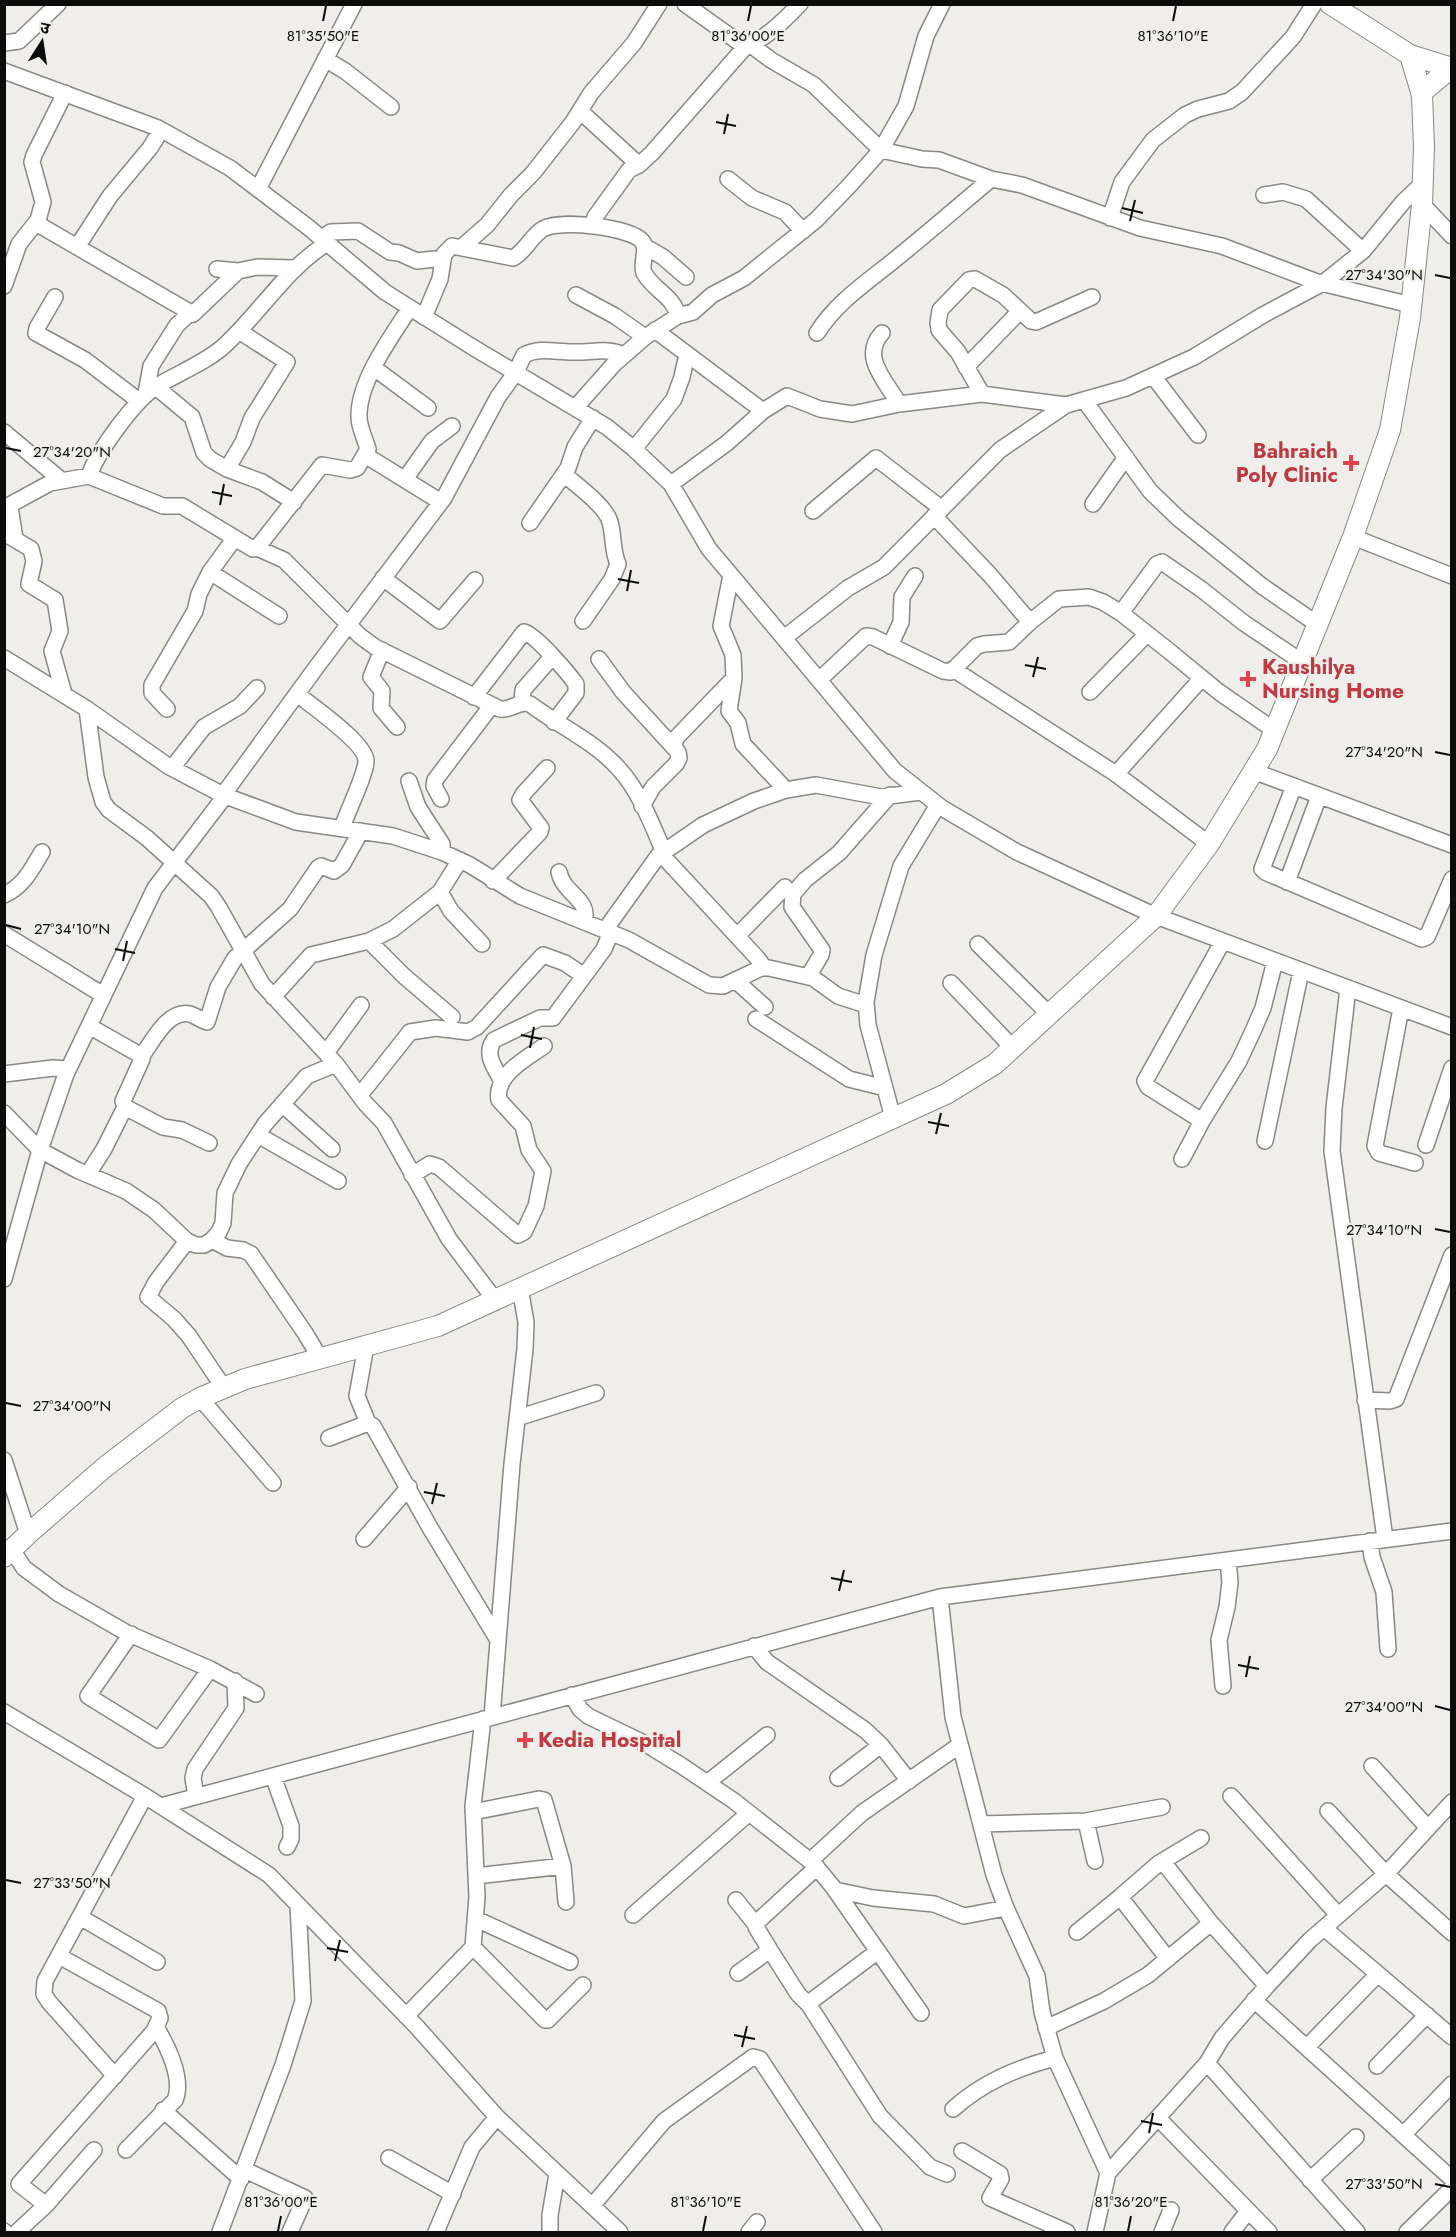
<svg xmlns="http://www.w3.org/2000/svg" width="1456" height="2237" font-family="Jost,'Noto Sans Devanagari',sans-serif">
<rect width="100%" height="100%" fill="#efeeea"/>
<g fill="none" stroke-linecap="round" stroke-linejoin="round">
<g stroke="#898884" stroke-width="18">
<path id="minor" d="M685,4L741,44C759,48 787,17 800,4
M4,43L19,41L58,4
M751,45L771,60L814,85L881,150L922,159L939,160L991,179L1022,185L1140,228L1222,246L1317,282L1411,305
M325,59L345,71L391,107
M4,71L158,128L230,168L308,227L385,292L474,348L607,427L634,449L671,484L709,549L731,575L895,771L942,808L1017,852L1156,916L1452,1027
M65,93L34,155L32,162L43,202L38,220L41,226L193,314L238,271L257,267L294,268
M580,111L639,165
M728,179L752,198L785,212L803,231
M258,189L354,4
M1264,195L1283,192L1306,199L1363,251
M1422,204L1452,236
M1110,218L1122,182L1153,140L1185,115L1198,109L1229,101L1242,92L1293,37L1314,4
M592,226L595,217L629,170L639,165L652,153L746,46
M321,238L331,232L358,231L390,252L399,253L417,261L434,259L443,261
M644,246L663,257L686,277
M77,247L110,196L150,148L161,130
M462,247L487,225L511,195L533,173L573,122L591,93L634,43L659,4
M217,269L238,271
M4,286L19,244L38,220
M576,295L615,316L645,337
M55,297L37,328L36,333L85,360L139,401
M410,308C391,337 358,382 359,417C359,427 365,439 368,449L357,468L350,470L322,465L257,548L284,560L360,636L375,647L500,709C511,711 519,700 530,704C559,726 596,742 620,770C640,792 652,825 664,852
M424,317L440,279L444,254L452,246L513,258C525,252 531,236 543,229C559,219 629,227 642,241C649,249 640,264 644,273C654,291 673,295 678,316
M655,330L763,411
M817,333C837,301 869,281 898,257C929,232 960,205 991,179
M882,333C860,357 886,381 899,404
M966,367L1020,311
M374,368L428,408
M1153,376L1198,435
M156,387L192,417L204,453L210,459L227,469L262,482L294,502
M146,393L151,366L177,325L190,313
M982,394L958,352L939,330L938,323L940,310L969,280L975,279L1003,295L1031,321L1036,322L1092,297
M1084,400L1150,491L1179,519L1262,586L1317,624
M576,407L614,364L645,337L678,316L693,312L712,295L744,278L816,220L849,186L881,150L906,106L926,36L942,4
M4,432L61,480
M634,449L674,399L682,377L687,354
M365,455L441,502
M227,469L243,442L252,418L287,362L239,331
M564,474C577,486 606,506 610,522C614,536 612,551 618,564L612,579L583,621
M89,476C97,452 135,400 157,386C178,373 205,363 224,346C260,313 285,270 327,243
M405,479L432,441L452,426
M671,484L727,443L763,411L787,396L820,409L852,414L899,404L982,394L1066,405L1126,388L1194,357L1263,315L1323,283L1363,251L1403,202L1422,184
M1093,504L1126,457
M10,507L15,539
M4,508L50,483L89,476L163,506H182L253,549L257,548
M813,511L876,458L942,509
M934,516L990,575L1030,622L1059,599L1089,597L1103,602L1121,613L1169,651L1219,692L1274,730
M530,523L568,468L575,447L593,418
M4,533L31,549L34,561L29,584L55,600L60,631L52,651L64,694
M1353,537L1452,576
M210,572L279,616
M731,575L721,626L733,655L734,678L729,711L738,723L743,744L786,790
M383,578L440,621L475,580
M1121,613L1157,564L1162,562L1201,589L1244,623L1302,662
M784,638L848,588L884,567L1000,450L1066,405
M890,646L901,622L902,597L915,576
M382,650L371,677L382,691L381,708L397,727
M4,658L87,709L168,766L223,795L296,822L393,836L442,852L470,865L520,896L629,940L709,985L723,986L761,968H769L813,978L838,996L866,1005
M599,659L623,692L678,752L679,758L676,764L653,787L642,806
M953,669L1116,774L1209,844
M819,680L866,636L873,637L943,671L951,672L977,646L984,644L1009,642L1030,622
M1090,692L1147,634
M297,694C312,706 366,743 366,761C366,774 347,812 342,828
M474,697L524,632C536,635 568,673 576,684V693L554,722
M522,703L523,690L552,657
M87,709L96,777L103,802L109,810L147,838L211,896L218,906L262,984L336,1064L365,1103L384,1123L449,1239L495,1300
M167,709L152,693V685L195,611L199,594L210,572L234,539
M674,745L676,738L734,678
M172,768L204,727L240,706L257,688
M1253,771L1452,845
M1116,774L1202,678
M409,781L418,807L442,844V852
M1294,786L1262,869L1265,872L1422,939L1427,937L1452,879
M223,795L318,665L444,498L498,397L516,372L524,355C540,347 555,352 572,352C590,353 607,347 624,355
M441,799L434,786L435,780L492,705
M661,854L759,960L764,968
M559,872C564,895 591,899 584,922
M493,881L540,832L541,828L520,800L524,793L547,768
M1287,882L1319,796
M440,892L451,911L482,944
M4,895C24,886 31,870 42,852
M605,930L658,856L703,825L754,801L786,790L816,785L881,797L921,792
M4,934L103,995
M737,936L785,887
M369,941L404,976L452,1017
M978,944L1049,1014
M808,977L821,955L822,950L792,907L793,894L805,880L839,853L890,795
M735,980L765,1007
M951,983L1013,1048
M1348,988L1334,1108L1332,1151L1385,1539
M273,997L311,955L369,941L393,929L440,892L460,860
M1401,1008L1375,1146L1379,1153L1415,1163
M756,1019L849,1079L885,1088
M89,1026L140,1055L142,1059L123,1101L125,1107L163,1127L182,1130L209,1143
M326,1053L361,1005
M141,1057C152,1043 167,1009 190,1014C196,1016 201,1020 207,1022L218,987L235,958L290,909L318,868L321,866L334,871L342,865L361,831
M4,1074L53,1068L68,1069
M502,1081C494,1067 484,1054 494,1040L540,1018H553L604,949L611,932
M360,1095L410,1032L436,1028L468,1032L477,1027L543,955L565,963L584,976
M282,1104L332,1149
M4,1113L40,1150L77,1170L126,1191L154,1210L187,1241L196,1245H204L212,1240L219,1232L223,1223L225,1193L239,1164L265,1124L307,1076L336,1064
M893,1118L868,1025L866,1002L874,955L901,866L938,805
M1202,1121L1148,1087L1145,1081L1223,941
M258,1135L338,1181
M1265,1141L1301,971
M1426,1145L1452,1068
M1182,1159L1202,1121L1239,1061L1253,1031L1263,1008L1275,961
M88,1174L104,1149L125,1107
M412,1175L430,1164L439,1167L512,1230L518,1235L524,1232L536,1206L543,1171L529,1150L523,1126L499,1100C494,1075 527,1058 544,1046
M212,1240L227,1248L243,1250L251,1254L305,1333L320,1358
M187,1241L156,1282L148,1297L174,1319L189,1336L224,1388
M4,1279L40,1150L66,1074L155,888L225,796
M366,1346L357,1396L368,1423
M200,1398L273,1483
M1365,1400L1390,1401L1396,1399L1452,1255
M517,1418L596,1393
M329,1438L368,1423L373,1426L429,1526L498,1640
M4,1460L28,1534
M364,1539L409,1487
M1370,1541L1372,1557L1384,1592L1388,1649
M12,1550L24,1568L59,1594L127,1633L210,1669L256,1694
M940,1597L953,1717L994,1875L1006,1908L1037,1976L1042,2012L1055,2058L1108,2173
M131,1634L88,1696L159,1740L210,1669
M754,1646L767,1662L865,1730L881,1745L909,1781
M1223,1686L1219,1640L1227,1607L1230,1582L1228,1560
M572,1695L580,1709L588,1716L646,1744L682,1766L734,1801L814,1864L833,1887L921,2013
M4,1712L145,1796L269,1875L417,2027L497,2117L620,2232
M492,1717L512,1464L525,1349L526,1322L520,1288
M1372,1766L1428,1828
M273,1776L291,1826V1839L287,1847
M838,1778L881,1745
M707,1783L767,1735
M196,1796L193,1778L195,1769L236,1708L235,1681
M1231,1796L1338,1915
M161,1806L940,1597L1452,1531
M1328,1811L1386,1874L1452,1933
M473,1812L539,1799L544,1800L563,1866L566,1902
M1086,1821L1095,1861
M981,1824L1086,1821L1162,1807
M810,1861L862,1813L960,1745
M1161,1862L1201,1838
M476,1876L563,1866
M835,1890L873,1898L934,1904L964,1916L1006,1908
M1120,1897L1168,1959
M736,1900L756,1925
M633,1915L749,1813
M80,1917L157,1962
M476,1919L570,1962
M1324,1928L1452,2037
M1077,1932L1120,1897L1159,1863H1164L1211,1923L1267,1986
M473,1947L545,2020H548L583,1985
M770,1950L798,1994L809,2005
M878,1951L810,2002L809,2005L880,2116L930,2167L947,2174
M738,1973L770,1950L756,1927V1923L817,1867
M1254,2000L1452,2179
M406,2016L473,1947L477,1897L473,1806L483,1719
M1046,2028L1104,2001L1148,1975L1211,1923
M1307,2047L1378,1974
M1207,2063L1357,2232
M1377,2066L1427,2015
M115,2076L49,2002L44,1994L45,1981L145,1796
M953,2109C983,2082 1017,2068 1055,2058
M163,2110L241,2179
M1158,2118L1269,2232
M1403,2135L1452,2084
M126,2150L175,2100C184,2079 167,2045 156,2027
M962,2151L1000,2174L1001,2179L990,2198L1067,2232
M389,2158L453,2194
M245,2170L305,2198L290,2232
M1310,2180L1356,2137
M46,2205L19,2184L154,2031L160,2018L158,2011L59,1956
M592,2206L664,2121L753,2057L760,2059L874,2232
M4,2231L5,2232
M17,2232L46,2205L94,2150
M220,2232L283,2065L303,2001L298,1905
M436,2232L472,2147L497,2117
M550,2232V2215L557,2174
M749,2232L757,2222
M1095,2232L1108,2173L1207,2063L1222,2038L1267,1986L1310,1940L1386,1874L1452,1802
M1162,2232L1171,2210
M1232,2232L1248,2211
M1407,2232L1452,2188"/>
</g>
<g stroke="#898884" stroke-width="22">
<path id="major" d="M1330,4L1410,55L1452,68
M1421,93L1451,68
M4,1557L28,1534L105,1467L182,1408L200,1398L245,1379L438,1326L946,1094L995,1064L1156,916L1209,844L1267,749L1353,537L1390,430L1410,318L1422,204L1424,147L1422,95L1410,55"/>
</g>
<use href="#minor" stroke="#fff" stroke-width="15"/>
<use href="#major" stroke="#fff" stroke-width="20"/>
</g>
<path fill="none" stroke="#0c0c0a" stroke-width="2" d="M323,21L326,6M748,21L751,6M1173,21L1176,6M716,122L736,126M724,134L728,114M1122,208L1143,213M1130,221L1135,200M1435,275L1450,278M6,448L21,451M212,492L232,496M220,505L224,484M618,579L639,583M627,591L631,570M1025,665L1046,669M1033,677L1038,657M1435,752L1450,755M6,925L21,929M115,949L135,953M123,961L127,941M521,1035L542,1039M530,1048L534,1027M928,1122L949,1126M936,1134L941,1113M1435,1229L1450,1232M6,1403L21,1406M424,1492L445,1496M432,1504L437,1483M831,1578L852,1582M839,1591L844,1570M1238,1665L1259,1669M1246,1677L1250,1656M1435,1706L1450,1710M6,1880L21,1883M327,1948L348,1952M335,1961L340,1940M734,2035L755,2039M742,2047L747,2026M1141,2121L1162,2125M1149,2133L1153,2113M1435,2184L1450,2187M278,2231L281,2216M703,2231L706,2216M1128,2231L1131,2216"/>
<g fill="#e0444e" stroke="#efeeea" stroke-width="2">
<path d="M1348 454h6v6h6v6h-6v6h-6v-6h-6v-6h6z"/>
<path d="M1245 670h6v6h6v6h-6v6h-6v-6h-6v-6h6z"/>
<path d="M522 1731h6v6h6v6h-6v6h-6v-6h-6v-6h6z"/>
</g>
<g text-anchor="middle" stroke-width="4.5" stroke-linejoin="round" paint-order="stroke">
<g font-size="21" font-weight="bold" fill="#be3a42" stroke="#efeeea" text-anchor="start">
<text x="1338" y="458" text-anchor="end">Bahraich<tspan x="1338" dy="24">Poly Clinic</tspan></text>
<text x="1262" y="674">Kaushilya<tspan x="1262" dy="24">Nursing Home</tspan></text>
<text x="538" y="1747">Kedia Hospital</text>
</g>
</g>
<g font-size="15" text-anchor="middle" fill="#0c0c0a" stroke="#efeeea" stroke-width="4.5" stroke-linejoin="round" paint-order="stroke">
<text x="323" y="41">81°35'50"E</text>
<text x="748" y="41">81°36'00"E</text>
<text x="1173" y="41">81°36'10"E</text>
<text x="1384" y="280">27°34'30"N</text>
<text x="72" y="457">27°34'20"N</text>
<text x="1384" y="757">27°34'20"N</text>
<text x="72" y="934">27°34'10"N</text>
<text x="1384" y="1235">27°34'10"N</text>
<text x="72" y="1411">27°34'00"N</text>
<text x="1384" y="1712">27°34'00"N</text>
<text x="72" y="1888">27°33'50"N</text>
<text x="1384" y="2189">27°33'50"N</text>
<text x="281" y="2207">81°36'00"E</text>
<text x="706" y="2207">81°36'10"E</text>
<text x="1131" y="2207">81°36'20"E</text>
</g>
<rect width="1456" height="2237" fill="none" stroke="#0c0c0a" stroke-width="12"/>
<g transform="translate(42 42) rotate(12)" stroke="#efeeea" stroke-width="4.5" paint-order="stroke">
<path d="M0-4.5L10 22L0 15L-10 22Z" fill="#0c0c0a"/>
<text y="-9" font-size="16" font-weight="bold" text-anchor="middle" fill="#0c0c0a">उ</text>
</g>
</svg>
